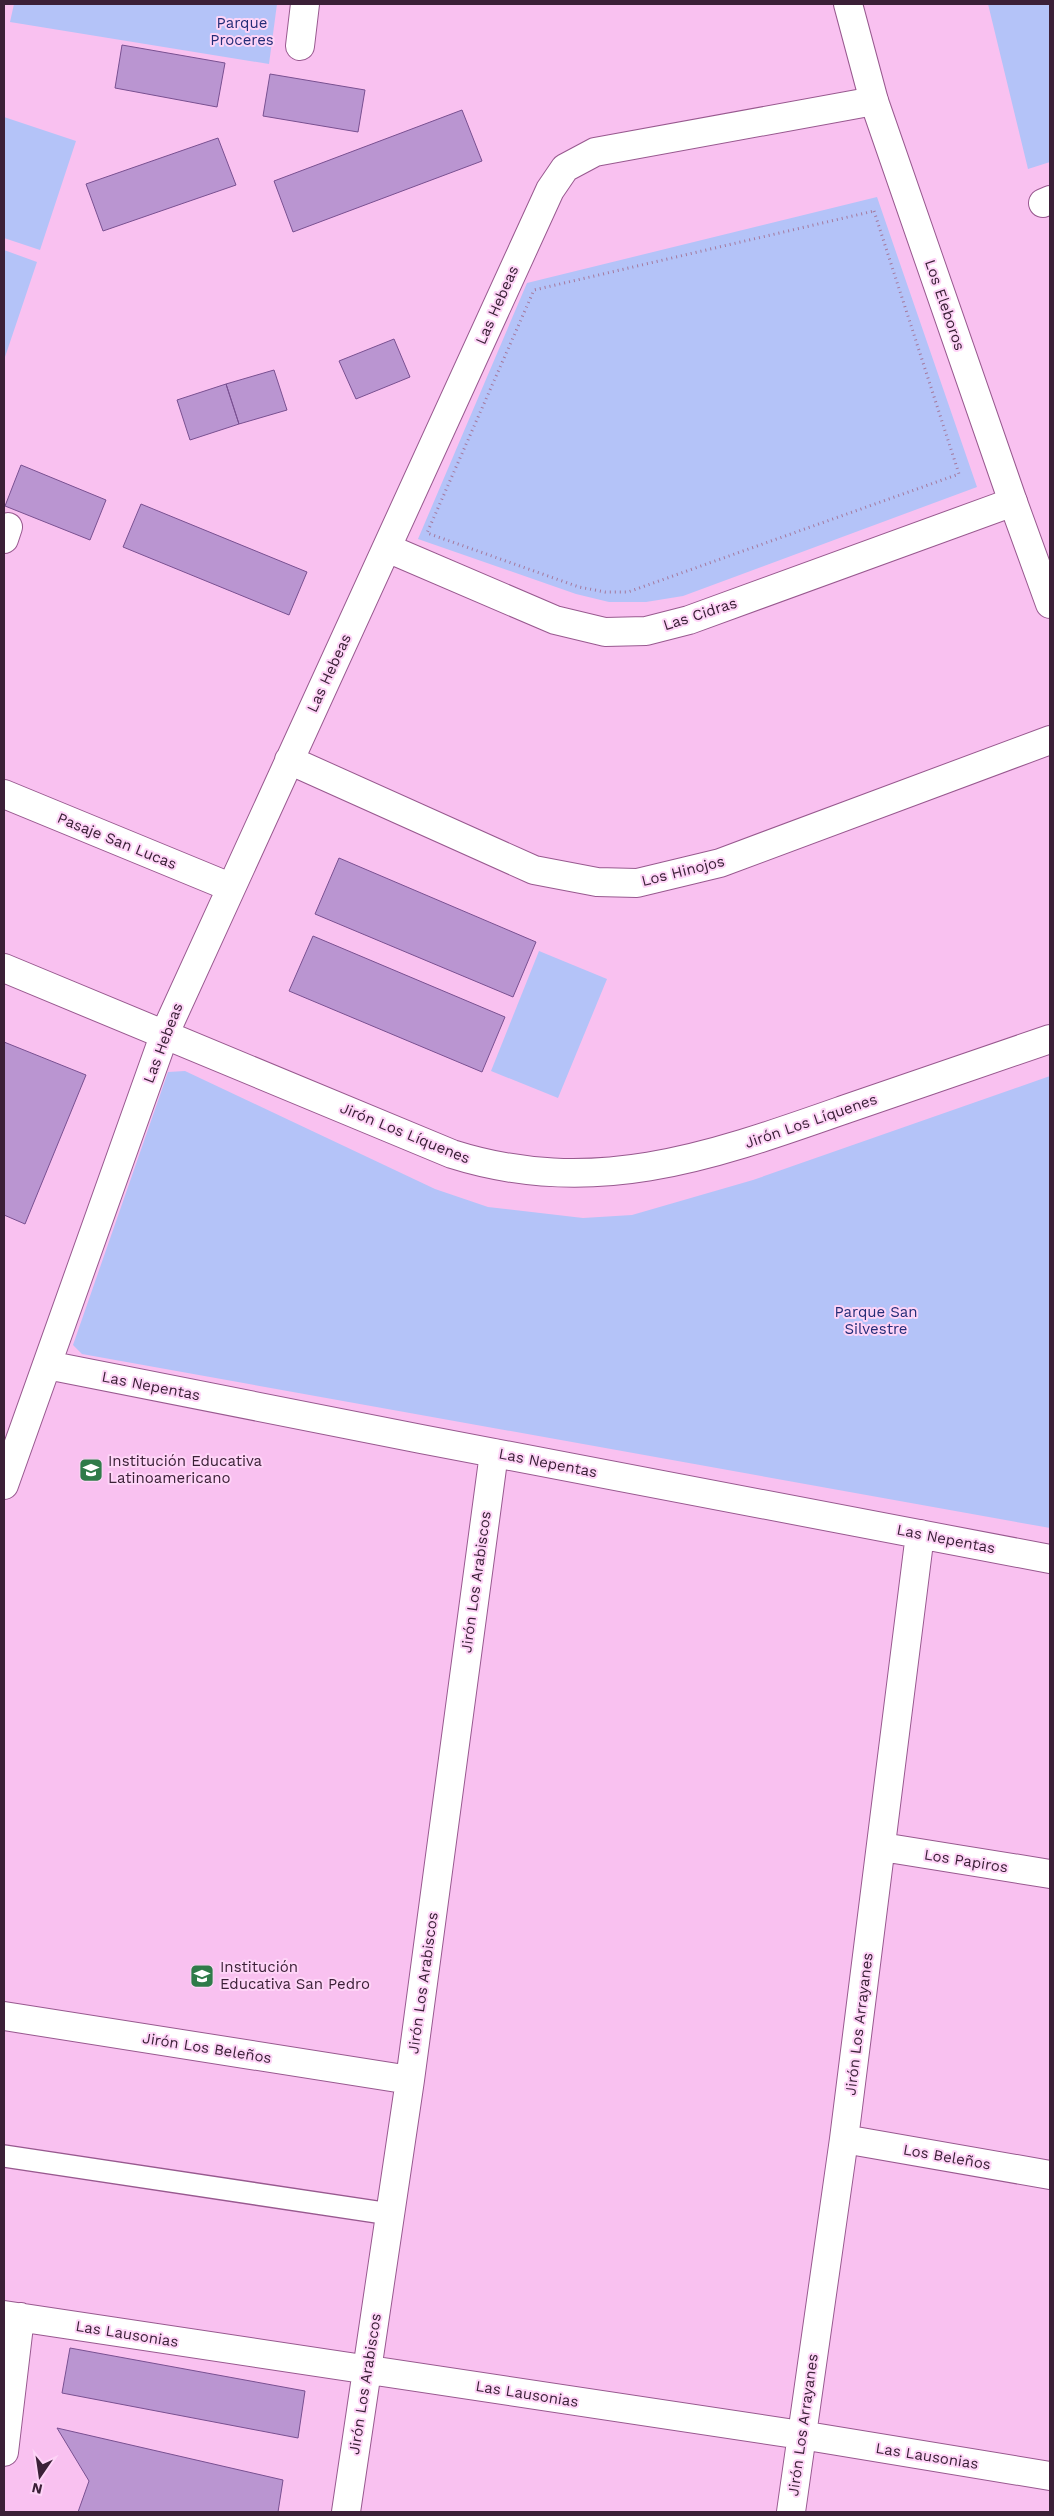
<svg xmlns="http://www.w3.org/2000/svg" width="1054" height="2516" font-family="'Work Sans',sans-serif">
<rect width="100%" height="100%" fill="#f9c1f0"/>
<path fill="#b4c3f8" d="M14,4H277L269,64L10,22Z
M988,4H1050V162L1028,169Z
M4,117L76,141L40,250L4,238Z
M877,197L977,487L683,596L646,602H609L576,594L418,539L527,283Z
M4,250L37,262L4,360Z
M539,951L607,979L558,1098L491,1071Z
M185,1071L435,1189L488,1207L583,1218L632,1215L753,1180L1050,1076V1528L82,1354L73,1345L168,1072Z"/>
<path fill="#ba95d1" stroke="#795091" d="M122,45L225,63L217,107L115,88Z
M270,74L365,90L358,132L263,116Z
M462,110L482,161L293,232L274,181Z
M218,138L236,185L103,231L86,184Z
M394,339L410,377L356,399L339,361Z
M274,370L287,410L239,424L226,384Z
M226,384L239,424L190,440L177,400Z
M21,465L106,500L90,540L5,506Z
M141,504L307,572L289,615L123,547Z
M339,858L536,942L513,997L315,914Z
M313,936L505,1017L482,1072L289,991Z
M4,1042L86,1075L25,1224L4,1215Z
M70,2348L305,2391L298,2438L62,2393Z
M57,2428L283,2480L278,2512H78L89,2481Z"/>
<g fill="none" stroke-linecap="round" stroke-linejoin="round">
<g stroke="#98598f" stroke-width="24">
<path id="lane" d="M4,2156L390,2214"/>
</g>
<g stroke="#98598f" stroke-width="30">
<path id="street" d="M300,46L305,4
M1043,203L1050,200
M4,539L8,527
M387,548L555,620L605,632L646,631L689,620L1013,502
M289,760L534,870L597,882L637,883L720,863L1050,740
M4,794L230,887
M47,1365L421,1439L1050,1559
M4,1485L165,1033L550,190L565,168L595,152L874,101
M882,1847L1050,1874
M4,2016L410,2080
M844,2139L1050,2175
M4,2315L801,2435L1050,2476
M4,2452L20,2317
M346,2512L410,2080L494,1453
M791,2512L844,2139L920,1534"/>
</g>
<g stroke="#98598f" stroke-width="30">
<path id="secondary" d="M848,4L874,101L1013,502L1050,604
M4,968L452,1154C594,1199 712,1156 846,1109C914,1086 982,1062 1050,1039"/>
</g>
<path stroke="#a4799d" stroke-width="3" stroke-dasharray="1 4" stroke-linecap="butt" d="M874,211L959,474L628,592H605L579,587L427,533L534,290Z"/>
<use href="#lane" stroke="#fff" stroke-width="21"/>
<use href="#street" stroke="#fff" stroke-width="28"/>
<use href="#secondary" stroke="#fff" stroke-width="28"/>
</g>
<defs>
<g id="school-square" transform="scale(1.25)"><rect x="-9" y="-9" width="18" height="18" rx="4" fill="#2f7b49" stroke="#fed4f7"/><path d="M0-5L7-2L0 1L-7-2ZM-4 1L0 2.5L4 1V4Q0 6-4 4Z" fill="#fff"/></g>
</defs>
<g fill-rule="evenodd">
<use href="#school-square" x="91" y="1470"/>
<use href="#school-square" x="202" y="1976"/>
</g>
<g text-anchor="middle" stroke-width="4" stroke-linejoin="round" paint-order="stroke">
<g font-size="15" fill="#242d77" stroke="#fed4f7">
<text x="242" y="28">Parque<tspan x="242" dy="17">Proceres</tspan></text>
<text x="876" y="1317">Parque San<tspan x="876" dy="17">Silvestre</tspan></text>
</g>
<g font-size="15" fill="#3b2037" stroke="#fed4f7">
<text transform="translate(497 305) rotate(-66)" y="5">Las Hebeas</text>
<text transform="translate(945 305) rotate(71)" y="5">Los Eleboros</text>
<text transform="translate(700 614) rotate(-18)" y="5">Las Cidras</text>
<text transform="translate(329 673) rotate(-65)" y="5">Las Hebeas</text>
<text transform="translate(117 841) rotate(22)" y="5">Pasaje San Lucas</text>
<text transform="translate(683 871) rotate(-14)" y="5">Los Hinojos</text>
<text transform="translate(163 1043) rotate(-69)" y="5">Las Hebeas</text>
<text transform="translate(811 1121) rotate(-19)" y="5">Jirón Los Líquenes</text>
<text transform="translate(405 1133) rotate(22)" y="5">Jirón Los Líquenes</text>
<text transform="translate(151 1386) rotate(11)" y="5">Las Nepentas</text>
<text transform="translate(548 1463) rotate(11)" y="5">Las Nepentas</text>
<text transform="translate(946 1539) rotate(11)" y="5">Las Nepentas</text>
<text transform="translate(476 1582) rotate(-82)" y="5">Jirón Los Arabiscos</text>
<text transform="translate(966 1861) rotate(9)" y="5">Los Papiros</text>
<text transform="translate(423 1983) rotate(-82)" y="5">Jirón Los Arabiscos</text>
<text transform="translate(859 2024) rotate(-83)" y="5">Jirón Los Arrayanes</text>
<text transform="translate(207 2048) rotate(9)" y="5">Jirón Los Beleños</text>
<text transform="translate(947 2157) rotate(10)" y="5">Los Beleños</text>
<text transform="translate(127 2334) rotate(9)" y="5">Las Lausonias</text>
<text transform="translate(365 2384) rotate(-81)" y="5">Jirón Los Arabiscos</text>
<text transform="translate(527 2394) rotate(9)" y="5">Las Lausonias</text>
<text transform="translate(803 2425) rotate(-82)" y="5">Jirón Los Arrayanes</text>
<text transform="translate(927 2456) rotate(9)" y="5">Las Lausonias</text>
</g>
<g font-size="15" fill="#3b2037" stroke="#fed4f7" text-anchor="start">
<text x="108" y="1466">Institución Educativa<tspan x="108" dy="17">Latinoamericano</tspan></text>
<text x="220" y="1972">Institución<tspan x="220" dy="17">Educativa San Pedro</tspan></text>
</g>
</g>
<rect width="1054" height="2516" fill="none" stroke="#3b2037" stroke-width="10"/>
<g transform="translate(40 2476) rotate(193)" stroke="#fed4f7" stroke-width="4" paint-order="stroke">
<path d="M0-4L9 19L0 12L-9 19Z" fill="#3b2037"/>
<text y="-8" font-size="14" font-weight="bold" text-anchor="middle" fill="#3b2037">N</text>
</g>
</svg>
